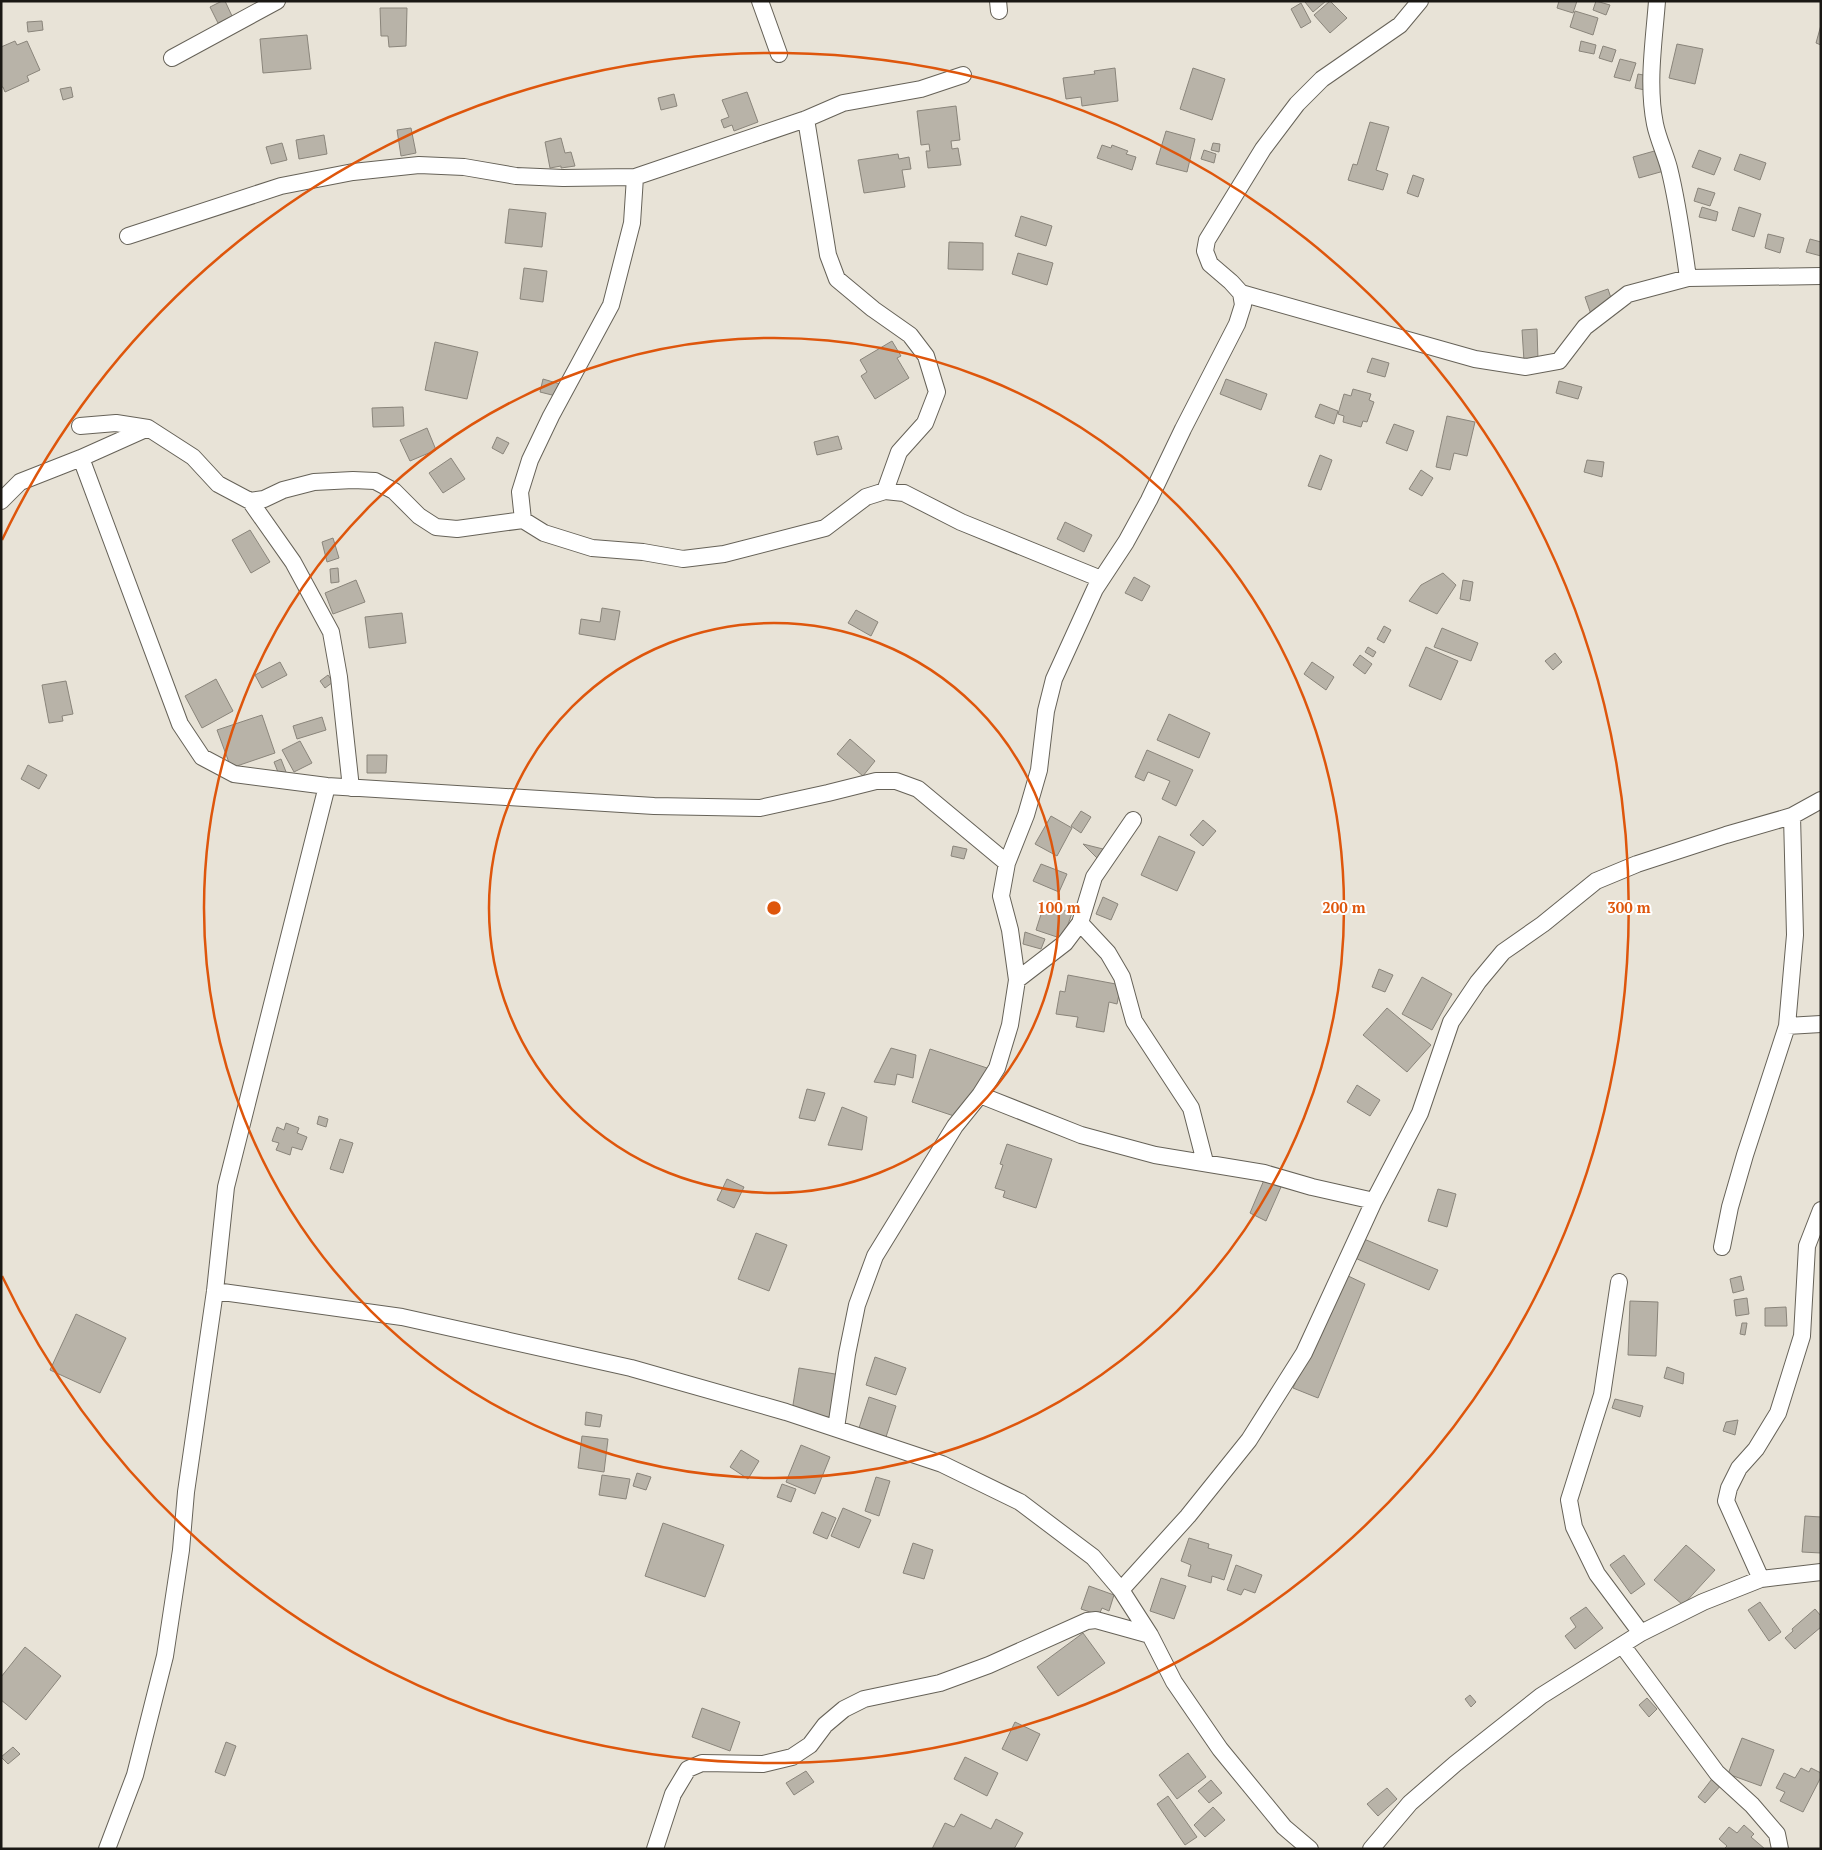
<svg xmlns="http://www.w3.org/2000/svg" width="1822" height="1850" font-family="'PT Serif',serif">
<rect width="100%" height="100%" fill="#e8e3d7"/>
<path fill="#b8b3a8" stroke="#8a857b" d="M222,1H225L232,16L218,23L210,7Z
M1306,1H1326L1313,12L1305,2Z
M1330,1L1347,18L1330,33L1314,15Z
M1559,1H1577L1573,13L1557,8Z
M1596,1L1610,5L1606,15L1593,10Z
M1301,3L1311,22L1301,28L1291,9Z
M380,8H407L406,46L389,47L388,36H381Z
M1575,11L1598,18L1593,35L1570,27Z
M42,21L43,30L28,32L27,22Z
M1821,25V45L1816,43Z
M307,35L311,69L263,73L260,39Z
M15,41L17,45L27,41L40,70L27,76L29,81L5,92L3,87H1V47Z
M1581,41L1596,45L1594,54L1579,51Z
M1677,44L1703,49L1695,84L1669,78Z
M1603,46L1616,50L1612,62L1599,58Z
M1620,59L1636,63L1630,81L1614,77Z
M1115,68L1118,101L1082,106L1081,97L1066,99L1063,78L1095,74L1094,71Z
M1193,68L1225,79L1212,120L1180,109Z
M1638,74L1649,76L1645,90L1635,88Z
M71,87L73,97L63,100L60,89Z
M747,92L758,122L734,131L732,125L724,128L721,120L729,117L722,100Z
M674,94L677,106L661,110L658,98Z
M956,106L960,140L951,141L952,149L958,148L961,165L928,168L926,151H930L929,144L921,145L917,111Z
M1370,122L1389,127L1376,170L1388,174L1383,190L1348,180L1353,164L1357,165Z
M411,128L416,153L401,156L397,130Z
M1166,131L1195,139L1187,172L1156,164Z
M324,135L327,154L299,159L296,140Z
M561,138L565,153L571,152L575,166L561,168V166L550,168L545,142Z
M282,143L287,160L271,164L266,147Z
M1213,143L1220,144L1219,152L1211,150Z
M1102,145L1111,148L1112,145L1128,151L1126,154L1136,157L1132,170L1097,158Z
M1204,150L1216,154L1214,163L1201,159Z
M1658,150L1664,171L1639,178L1633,157Z
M1699,150L1721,158L1714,175L1692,167Z
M898,154L899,159L909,157L911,169L902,170L905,187L864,193L858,160Z
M1740,154L1766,163L1760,180L1734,170Z
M1413,175L1424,179L1418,197L1407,193Z
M1698,188L1715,193L1710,206L1694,201Z
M1702,207L1718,212L1716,221L1699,217Z
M1739,207L1761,214L1754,237L1732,230Z
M509,209L546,213L542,247L505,243Z
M1021,216L1052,226L1046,246L1015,236Z
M1768,234L1784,238L1780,253L1765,248Z
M1810,239L1821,242V256L1806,252Z
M949,242L983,243V270L948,269Z
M1018,253L1053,263L1047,285L1012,274Z
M524,268L547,271L543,302L520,299Z
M1608,289L1616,313L1593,320L1585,297Z
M1537,329L1538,360L1524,361L1522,330Z
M892,341L901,356L897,358L909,378L875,399L861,376L867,372L860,360Z
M435,342L478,352L467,399L425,390Z
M1372,358L1389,363L1385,377L1367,372Z
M543,379L560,384L556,396L540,392Z
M1226,379L1267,394L1261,410L1220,394Z
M1559,381L1582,387L1578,399L1556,393Z
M1353,389L1371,394L1369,400L1374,402L1367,422L1363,421L1361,427L1343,422L1344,416L1338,414L1344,394L1351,396Z
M1320,404L1338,411L1334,424L1315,417Z
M403,407L404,426L373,427L372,408Z
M1447,416L1475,422L1467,456L1454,453L1450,470L1436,467Z
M1394,424L1414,431L1407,451L1386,443Z
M427,428L436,450L410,461L400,440Z
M838,436L842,449L817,455L814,442Z
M497,437L509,443L503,454L492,448Z
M1320,455L1332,460L1321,490L1308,486Z
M451,458L465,479L443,493L429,473Z
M1587,460L1604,462L1602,477L1584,472Z
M1421,470L1433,478L1422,496L1409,489Z
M1065,522L1092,535L1084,552L1057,539Z
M250,530L270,562L251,573L232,540Z
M333,538L339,558L327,562L322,542Z
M338,568L339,582L331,583L330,569Z
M1443,573L1456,585L1437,614L1409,601L1421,585Z
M1134,577L1150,586L1142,601L1125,593Z
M356,580L365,602L333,614L325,593Z
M1463,580L1473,582L1470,601L1460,599Z
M602,608L620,611L615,640L579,634L581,619L600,622Z
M856,610L878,622L871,636L848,623Z
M402,613L406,643L369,648L365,617Z
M1384,626L1391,630L1384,643L1377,639Z
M1442,628L1478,643L1471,661L1434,647Z
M1368,647L1376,652L1373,657L1365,652Z
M1426,647L1458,661L1441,700L1409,686Z
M1555,653L1562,662L1553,670L1545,661Z
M1360,655L1372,664L1365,674L1353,665Z
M280,662L287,675L262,688L255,675Z
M1312,662L1334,677L1326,690L1304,674Z
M328,675L333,682L325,688L320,681Z
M216,679L233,711L202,728L185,696Z
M66,681L73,714L62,716L63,721L49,723L42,685Z
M1169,714L1210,733L1199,758L1157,740Z
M262,715L275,753L231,768L217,730Z
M322,717L326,730L297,739L293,726Z
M850,739L875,761L863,776L837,754Z
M300,741L312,763L294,772L282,750Z
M1147,750L1193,770L1176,806L1162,799L1170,781L1148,772L1144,781L1135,777Z
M367,755H387L386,773H367Z
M281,759L288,777L281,780L274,762Z
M28,765L47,775L39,789L21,779Z
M1081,811L1091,817L1081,833L1071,826Z
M1051,816L1072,828L1057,856L1035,844Z
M1203,820L1216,831L1203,846L1190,835Z
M1159,836L1195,852L1177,891L1141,875Z
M1083,844L1107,850L1100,861Z
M953,846L967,849L964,859L951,856Z
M1041,864L1067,874L1059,892L1033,881Z
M1103,897L1118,904L1111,920L1096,914Z
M1044,905L1072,913L1063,939L1036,930Z
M1025,932L1045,939L1041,949L1023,944Z
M1379,969L1393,975L1385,992L1372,987Z
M1068,975L1121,985L1117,1004L1109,1002L1104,1032L1076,1027L1078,1017L1056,1014L1060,991L1065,992Z
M1422,977L1452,994L1432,1030L1402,1014Z
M1387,1008L1431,1045L1407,1072L1363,1035Z
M891,1048L916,1055L913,1078L897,1074L895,1085L874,1082Z
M930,1049L987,1068L969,1121L912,1102Z
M1357,1085L1380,1100L1370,1116L1347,1102Z
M807,1089L825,1093L815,1121L799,1118Z
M842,1107L867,1117L862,1150L828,1145Z
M319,1116L328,1119L326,1127L317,1124Z
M286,1123L299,1128L297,1133L307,1137L302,1150L292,1147L290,1155L276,1150L279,1143L272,1141L277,1127L284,1130Z
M340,1139L353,1143L343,1173L330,1169Z
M1007,1144L1052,1159L1036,1208L1003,1197L1005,1191L995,1188L1003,1165L1000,1164Z
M727,1179L744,1187L734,1208L717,1200Z
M1264,1180L1281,1187L1266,1221L1250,1213Z
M1438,1189L1456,1194L1447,1227L1428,1221Z
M756,1233L787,1245L769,1291L738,1279Z
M1364,1239L1438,1270L1429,1290L1355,1258Z
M1344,1274L1365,1284L1318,1398L1293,1388Z
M1741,1276L1744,1290L1733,1293L1730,1279Z
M1747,1298L1749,1314L1736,1316L1734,1300Z
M1630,1301L1658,1302L1656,1356L1628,1355Z
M1786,1307L1787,1326H1765V1308Z
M76,1314L126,1338L100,1393L50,1370Z
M1742,1323H1747L1745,1335L1740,1334Z
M875,1357L906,1368L896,1395L866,1385Z
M1667,1367L1684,1373L1683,1384L1664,1378Z
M799,1368L841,1375L834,1418L792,1411Z
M869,1397L896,1406L885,1440L858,1431Z
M1615,1399L1643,1406L1640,1417L1612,1408Z
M586,1412L602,1415L600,1427L585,1425Z
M1738,1420L1735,1435L1723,1431L1726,1422Z
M582,1436L608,1439L604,1472L578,1468Z
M801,1445L830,1457L815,1494L786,1482Z
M741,1450L759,1461L748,1479L730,1467Z
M637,1473L651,1477L646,1490L633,1486Z
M602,1475L630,1479L626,1499L599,1495Z
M876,1477L890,1481L879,1516L865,1511Z
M782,1484L796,1489L791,1502L777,1497Z
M843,1508L871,1520L859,1548L831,1536Z
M822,1512L836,1518L827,1539L813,1533Z
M1805,1516L1821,1517V1553L1802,1552Z
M663,1523L724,1545L705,1597L645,1576Z
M1189,1538L1209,1544L1208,1548L1232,1555L1224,1580L1212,1576L1211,1583L1188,1576L1191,1565L1181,1561Z
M913,1543L933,1550L924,1579L903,1573Z
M1686,1545L1715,1570L1683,1605L1654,1580Z
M1624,1555L1645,1584L1631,1594L1610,1565Z
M1236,1565L1262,1575L1255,1593L1244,1589L1241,1595L1227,1590Z
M1161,1578L1186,1586L1174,1619L1150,1611Z
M1089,1586L1114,1595L1109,1611L1102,1608L1099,1615L1081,1609Z
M1760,1602L1781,1632L1769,1641L1748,1610Z
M1586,1607L1603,1628L1575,1649L1565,1636L1576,1627L1570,1618Z
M1815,1609L1821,1616V1627L1795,1649L1785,1638L1793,1631L1792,1629Z
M1083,1633L1105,1663L1058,1696L1037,1667Z
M25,1647L61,1676L26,1720L1,1700V1677Z
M1470,1695L1476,1702L1471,1707L1465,1699Z
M1647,1698L1657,1709L1649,1717L1639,1705Z
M702,1708L740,1722L730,1751L692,1737Z
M1015,1722L1040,1734L1027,1761L1002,1749Z
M1742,1738L1774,1750L1761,1786L1728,1774Z
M226,1742L236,1746L225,1776L215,1772Z
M13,1747L20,1754L8,1764L1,1757Z
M1188,1753L1206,1777L1177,1799L1159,1775Z
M965,1757L998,1773L987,1796L954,1779Z
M1801,1768L1809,1772L1811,1768L1821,1773V1777L1803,1812L1780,1801L1785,1792L1776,1788L1784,1773L1795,1778Z
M806,1771L814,1782L794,1795L786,1783Z
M1715,1775L1723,1783L1705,1803L1698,1797Z
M1211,1780L1222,1793L1209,1803L1198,1791Z
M1387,1788L1397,1799L1378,1816L1367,1804Z
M1168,1796L1197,1837L1185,1845L1157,1804Z
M1213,1807L1225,1820L1205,1837L1194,1825Z
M961,1814L991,1829L996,1819L1023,1833L1014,1849H932L945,1823L954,1827Z
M1744,1825L1754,1834L1751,1837L1765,1849H1724L1727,1846L1719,1839L1729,1827L1737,1833Z"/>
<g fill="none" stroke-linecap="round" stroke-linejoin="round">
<g stroke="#666258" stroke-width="18">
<path id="minor" d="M760,1L779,54
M998,1L999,11
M1657,1C1654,41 1647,84 1655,124C1658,139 1665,153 1669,168C1678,204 1683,241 1688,278
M172,58L277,1
M806,119L828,255L837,279L873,309L910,335L926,356L937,392L925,423L899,452L885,491
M635,177L632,223L611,305L551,416L530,460L520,492L523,520L544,533L592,548L643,552L683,559L724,554L825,528L866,497L885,491L904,493L961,522L1101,579
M128,236L281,186L353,172L419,165L464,167L516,176L563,178L635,177L806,119L843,103L921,89L963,75
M1241,293L1475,359L1526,367L1559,361L1585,327L1628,294L1688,278L1821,276
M80,426L116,423L148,428L193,457L218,484L250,501L264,499L283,490L314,482L353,480L375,481L394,491L419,516L436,527L457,529L523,520
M148,428L81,458L180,724L202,757L234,774L327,786L654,806L760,808L828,793L876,781H896L918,789L1007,863
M1,501L20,482L81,458
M250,501L293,562L331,632L339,677L351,788
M1080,923L1108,953L1122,977L1134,1021L1191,1108L1205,1162
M1017,980L1065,943L1080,923L1094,877L1133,820
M1787,1026L1821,1024
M980,1095L1081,1135L1155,1155L1264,1173L1312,1187L1374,1201
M1722,1247L1730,1207L1745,1155L1787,1026L1795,935L1792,816
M1619,1282L1602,1395L1569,1500L1574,1527L1597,1574L1641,1633
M215,1291L402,1317L631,1368L786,1412L942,1464L1020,1502L1093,1557L1121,1590L1150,1635L1174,1682L1220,1749L1284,1827L1310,1849
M836,1428L847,1354L857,1305L875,1256L955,1126L980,1095L997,1068L1010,1025L1017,980L1010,930L1001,896L1007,863L1026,815L1039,770L1046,711L1054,679L1095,589L1126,542L1149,500L1183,429L1237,324L1243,305L1241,293L1231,282L1210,264L1205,251L1207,240L1263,149L1297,104L1322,79L1400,25L1420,1
M1761,1579L1726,1501L1729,1488L1739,1468L1756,1449L1778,1413L1802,1336L1807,1246L1821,1210
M1121,1590L1188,1516L1249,1440L1304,1353L1374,1201L1420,1113L1451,1022L1478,982L1503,952L1543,924L1596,881L1637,864L1726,835L1792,816L1821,800
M1622,1645L1717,1773L1752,1805L1777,1834L1780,1849
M107,1849L135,1775L165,1656L181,1550L186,1492L215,1291L226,1187L327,786
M655,1849L673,1794L688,1769L702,1763L763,1764L792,1757L810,1745L825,1725L844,1709L864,1699L940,1683L989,1665L1087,1621L1096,1620L1150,1635
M1371,1849L1410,1803L1455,1764L1541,1696L1622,1645L1641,1633L1703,1602L1761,1579L1821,1572"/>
</g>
<use href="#minor" stroke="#fff" stroke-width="16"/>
</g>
<g fill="none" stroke="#de560c" stroke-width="2.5">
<circle cx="774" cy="908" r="285"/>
<circle cx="774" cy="908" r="570"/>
<path d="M2 540A855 855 0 1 1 2 1276"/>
</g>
<circle cx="774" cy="908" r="8" fill="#de560c" stroke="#fff" stroke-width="2.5"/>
<g font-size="15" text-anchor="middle" font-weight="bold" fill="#de560c" stroke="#fff" stroke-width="4" stroke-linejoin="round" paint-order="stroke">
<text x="1059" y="913">100 m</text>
<text x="1344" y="913">200 m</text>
<text x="1629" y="913">300 m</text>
</g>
<rect width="1822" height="1850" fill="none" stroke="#1a1814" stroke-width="5"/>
</svg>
